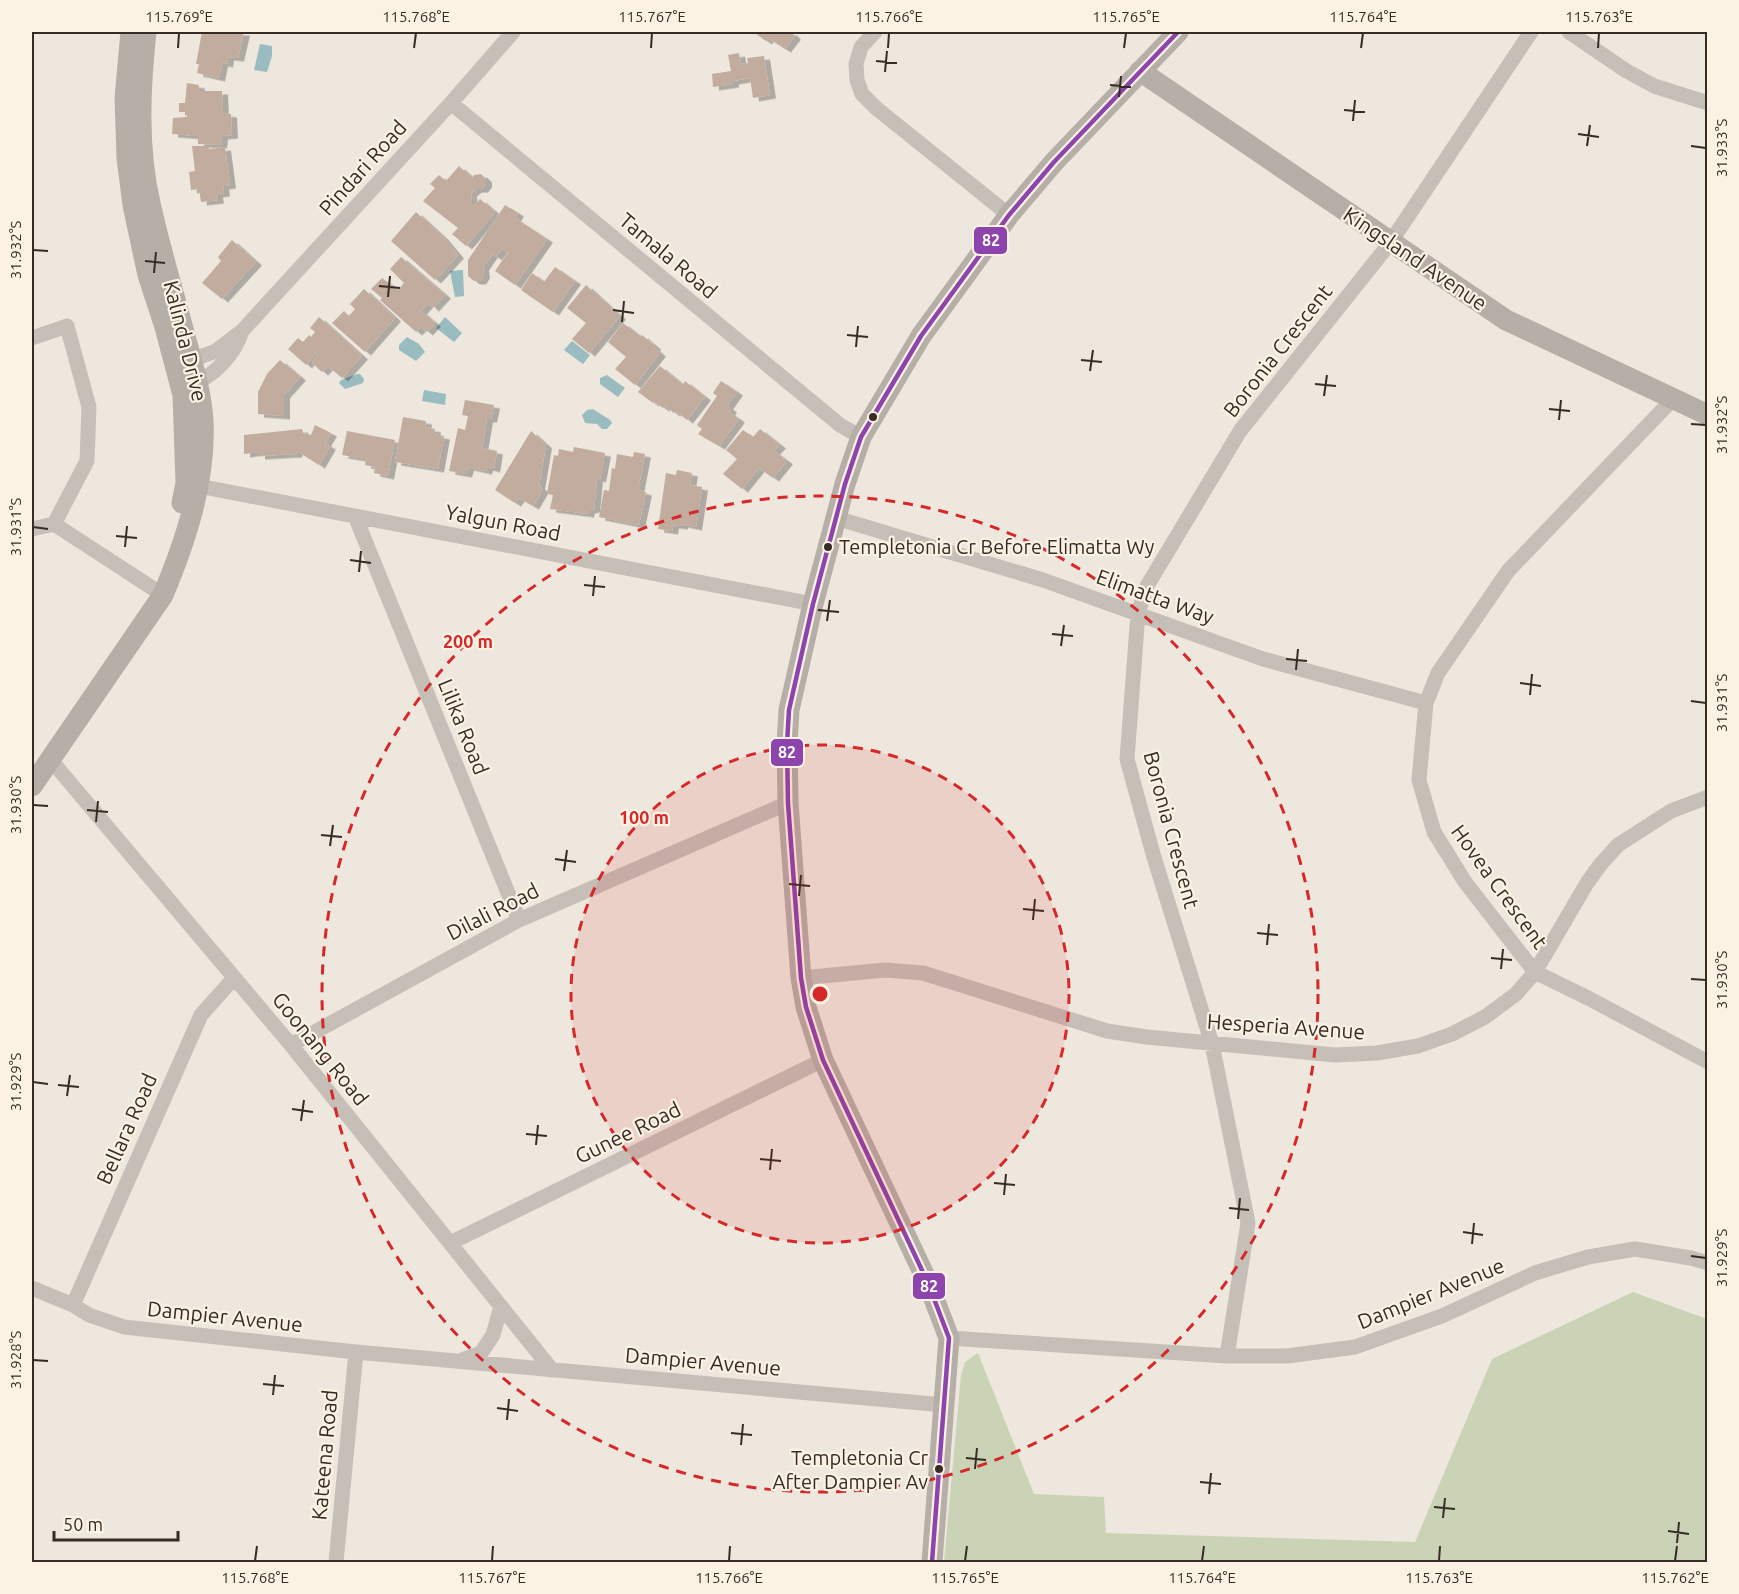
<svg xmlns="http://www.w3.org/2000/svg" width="1739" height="1594" font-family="Ubuntu,sans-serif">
<defs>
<filter id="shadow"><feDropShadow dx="6" dy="3.5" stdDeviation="0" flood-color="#0004"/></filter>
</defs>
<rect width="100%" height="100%" fill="#ede7dd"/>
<path fill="#cbd3b6" d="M1633,1292L1707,1319V1562H944L961,1375L965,1362L978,1353L1034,1494L1104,1497L1106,1533L1415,1542L1492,1359Z"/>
<path fill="#98bcc0" d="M260,44L272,46V56L267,72L254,70Z
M463,270L464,296L455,297L450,271Z
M445,317L462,333L454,342L436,328Z
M407,337L419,344L425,352L416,361L399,350V345Z
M572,341L590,355L583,364L564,350Z
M357,374H360L364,379L363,383L345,389L339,383L341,380Z
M607,375L625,388L618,397L600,384V378Z
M424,390L446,394L445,405L422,401Z
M593,409L610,420L612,423L607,429H602L597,424L585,423L582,415L587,410Z"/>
<path fill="#c2ac9d" filter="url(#shadow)" d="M202,32H244L238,58L228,57L227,64L222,63L219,78L197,73L199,64H196Z
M758,32H791L795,36L785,49L768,38L766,41L756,34Z
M739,53L741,64L748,63L747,58L764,56L770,95L753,98L750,78L733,81V84L713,87L712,74L731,71L728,55Z
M187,83L199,85L198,91H222L223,113L231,114L232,135L222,136L221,145L198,144V136L172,134L173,118L187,117L186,112H179V103H185Z
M192,146H209V149L225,147L230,185L223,186L224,193L217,194L218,200L201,202L199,189L191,190L189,172L195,171Z
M459,166L472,178L474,175L481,174L486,179V184L482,189H476L471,193L472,204L474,206L480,199L495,212L466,246L452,234L458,228L423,201L435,188L430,184L439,175L446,181Z
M505,205L518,213L515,218L547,239L515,285L495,271L508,252L502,248L496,257L492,254L483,267L484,275L480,281H474L468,276V260Z
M416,212L442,236L458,255L435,280L391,241Z
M232,240L256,262L222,299L202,283L221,261L218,257Z
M401,257L445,295L433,308L428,303L421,311L435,323L427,332L421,327L416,332L380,300L382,298L371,289L382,278L398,290L404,283L390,269Z
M555,267L575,281L553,312L521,290L532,273L544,282Z
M586,285L620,316L589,353L572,339L586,323L567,308Z
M364,289L395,318L365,352L332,323L344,311L349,316L355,309L350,304Z
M319,317L362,356L342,378L328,366L322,372L312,363L318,355L316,353L306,365L288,349L298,338L303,342L309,335L311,337L315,332L310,328Z
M623,323L641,337L642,335L655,346L654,348L660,353L635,385L615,369L626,357L608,342Z
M280,360L300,377L284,395V416L258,414V392L267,374Z
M660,366L683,385L685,381L705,397L687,420L676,411L674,413L665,406L663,408L654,401L653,403L638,392Z
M721,381L737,392L727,406L731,409L729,412L739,419L719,446L698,434L702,429L697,425L717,396L713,393Z
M465,400L494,405L491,419H487L482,448L497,451L494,469L487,467L486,471L468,467L466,474L449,471L458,428L465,430L468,416L462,415Z
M403,417L426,421L425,427L435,429L434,434L444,436L438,469L395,462Z
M315,425L331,433L325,443L330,446L319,465L297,451L296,454L259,456V452L244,454V435L302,429L303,433L311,435Z
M760,429L780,445L774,451L787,461L773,478L759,468L742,489L723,474L737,459L726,450L743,430L753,437Z
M347,431L395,440L388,476L374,473L375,467L365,465L366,459L342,455Z
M531,431L546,445L539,486L543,489L533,506L519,498L515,503L495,490Z
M574,447L605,453L600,479L597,478L594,509L589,510L588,514L550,509L553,495L547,494L554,455L558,456L559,449L573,452Z
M634,452L645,454L638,490L646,492L639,525L599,517L604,490L609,491L612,468L615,469L617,454L633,457Z
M677,470L692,473L690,485L702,487L696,527L682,524V526L673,525L672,531L658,529L666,473L676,475Z"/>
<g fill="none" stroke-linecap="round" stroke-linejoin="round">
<path stroke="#c5bfb7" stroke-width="15" d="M875,32L861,47L856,64L857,80L862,94L876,108L1009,215
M1569,32L1625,70L1654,86L1708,103
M451,103L840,425L861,437
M32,338L67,326L89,407L87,461L54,524
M184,363L216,351L242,331L451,103L513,32
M190,385C214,377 235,354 242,331
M1673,399L1508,571L1438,673L1426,703L1419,780L1434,832L1465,882L1535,972L1590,999L1708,1062
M188,484L813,604
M355,516L519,920
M836,518L1043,580L1263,659L1426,703
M32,529L54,524L163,595
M50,759L291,1045L552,1370
M801,978L885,970L923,973L1107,1031L1147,1037L1335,1055L1377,1053L1418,1046L1452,1034L1485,1017L1516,994L1535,972L1587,883L1600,865L1618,845L1671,811L1708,797
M291,1045L519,920L788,803
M450,1243L823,1060
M32,1288L73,1305L89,1315L124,1327L356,1352L944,1405
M73,1305L201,1015L234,978
M949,1338L1227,1356H1287L1355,1347L1442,1316L1535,1273L1588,1257L1635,1249L1691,1258L1708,1263
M1227,1356L1248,1223L1212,1044L1153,854L1127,759L1138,613L1147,586L1240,431L1390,243L1531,32
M464,1359L481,1353L493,1335L501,1306
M336,1562L356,1352"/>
<path stroke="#b6afa7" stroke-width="21" d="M131,32L125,98L127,158L133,205L148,275L165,327L183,395L186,483L182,503
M1140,71L1506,320L1708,415
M32,786L163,595C186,540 206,480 203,420C201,392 193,366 186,340C174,294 160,249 150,203C137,147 140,88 146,32
M932,1562L949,1338L928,1283L823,1060L806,1007L801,978L788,803L787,744L789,710L813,604L845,484L861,437L921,336L1009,215L1054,162L1178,32"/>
<g stroke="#fbf2e4" stroke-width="9">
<path id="bus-1" d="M932,1562L949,1338L928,1283L823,1060L806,1007L801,978L788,803L787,744L789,710L813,604L845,484L861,437L921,336L1009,215L1054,162L1178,32"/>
</g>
<use href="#bus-1" stroke="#8e44ad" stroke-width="4.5"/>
</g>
<path fill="none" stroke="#362c25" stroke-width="2" d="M178,48L179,33M414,48L416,33M651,48L652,33M888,48L889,33M1124,48L1126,33M1361,48L1363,33M1598,48L1599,33M876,61L897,63M885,72L887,51M1110,85L1131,87M1119,97L1121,76M1344,110L1365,112M1353,121L1355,100M1578,134L1599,137M1587,146L1590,125M1691,146L1706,148M33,250L48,251M145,261L165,263M154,273L156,252M379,286L400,288M388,297L390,276M613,310L634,313M622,322L624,301M847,335L868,337M856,347L858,326M1081,360L1102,362M1090,371L1093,350M1315,384L1336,386M1324,396L1327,375M1549,409L1570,411M1559,420L1561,400M1691,424L1706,425M33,527L48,529M116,536L137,538M125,547L127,526M350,560L371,563M359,572L361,551M584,585L605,587M593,596L595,576M818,610L839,612M827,621L830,600M1052,634L1073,636M1061,646L1064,625M1286,659L1307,661M1296,670L1298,649M1520,683L1541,686M1530,695L1532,674M1691,701L1706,703M33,805L48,806M87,810L108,812M96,822L98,801M321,835L342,837M330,846L333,825M555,859L576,862M564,871L567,850M789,884L810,886M799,896L801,875M1023,909L1044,911M1033,920L1035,899M1257,933L1278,935M1267,945L1269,924M1491,958L1512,960M1501,969L1503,949M1691,979L1706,980M33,1082L48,1084M58,1085L79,1087M67,1096L70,1075M292,1109L313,1112M301,1121L304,1100M526,1134L547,1136M536,1145L538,1125M760,1159L781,1161M770,1170L772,1149M994,1183L1015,1185M1004,1195L1006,1174M1229,1208L1249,1210M1238,1219L1240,1198M1463,1232L1483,1235M1472,1244L1474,1223M1691,1256L1706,1258M33,1360L48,1361M263,1384L284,1386M273,1395L275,1375M497,1408L518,1411M507,1420L509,1399M731,1433L752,1435M741,1445L743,1424M966,1458L986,1460M975,1469L977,1448M1200,1482L1221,1484M1209,1494L1211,1473M1434,1507L1455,1509M1443,1518L1445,1498M1668,1531L1689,1534M1677,1543L1679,1522M255,1561L257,1546M492,1561L493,1546M729,1561L730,1546M965,1561L967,1546M1202,1561L1204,1546M1439,1561L1440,1546M1675,1561L1677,1546"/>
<circle cx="820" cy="994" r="249" fill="#d62828" fill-opacity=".12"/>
<g fill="none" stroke="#d62828" stroke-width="3" stroke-dasharray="10 8">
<circle cx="820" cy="994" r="249"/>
<circle cx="820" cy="994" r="498"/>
</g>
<g fill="#362c25" stroke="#fbf2e4" stroke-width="2">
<circle cx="873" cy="417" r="5"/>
<circle cx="828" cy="547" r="5"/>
<circle cx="939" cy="1469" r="5"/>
</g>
<g text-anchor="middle" stroke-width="4.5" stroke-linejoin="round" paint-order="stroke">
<g font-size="20" fill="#362c25" stroke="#fbf2e4" text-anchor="start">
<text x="839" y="554">Templetonia Cr Before Elimatta Wy</text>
<text x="928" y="1465" text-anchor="end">Templetonia Cr<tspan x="928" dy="24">After Dampier Av</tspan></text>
</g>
<g font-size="21" fill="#362c25" stroke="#fbf2e4">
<text transform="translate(363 168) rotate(-48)" y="7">Pindari Road</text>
<text transform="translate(668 256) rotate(40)" y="7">Tamala Road</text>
<text transform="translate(1415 259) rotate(34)" y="7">Kingsland Avenue</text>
<text transform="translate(185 341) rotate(76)" y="7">Kalinda Drive</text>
<text transform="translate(1278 351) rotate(-52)" y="7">Boronia Crescent</text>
<text transform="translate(503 523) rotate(11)" y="7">Yalgun Road</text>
<text transform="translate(1155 597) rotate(20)" y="7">Elimatta Way</text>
<text transform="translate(463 727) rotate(68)" y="7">Lilika Road</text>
<text transform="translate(1171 830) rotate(75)" y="7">Boronia Crescent</text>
<text transform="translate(1499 887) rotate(54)" y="7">Hovea Crescent</text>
<text transform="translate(493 912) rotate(-27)" y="7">Dilali Road</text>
<text transform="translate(1286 1027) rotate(4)" y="7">Hesperia Avenue</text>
<text transform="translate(320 1049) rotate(51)" y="7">Goonang Road</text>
<text transform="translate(127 1129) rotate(-66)" y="7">Bellara Road</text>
<text transform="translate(628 1133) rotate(-26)" y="7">Gunee Road</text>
<text transform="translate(1431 1294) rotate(-22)" y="7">Dampier Avenue</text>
<text transform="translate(225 1317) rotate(6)" y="7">Dampier Avenue</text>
<text transform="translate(703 1362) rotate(5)" y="7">Dampier Avenue</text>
<text transform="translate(325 1455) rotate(-85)" y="7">Kateena Road</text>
</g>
</g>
<circle cx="820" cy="994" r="9" fill="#d62828" stroke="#fbf2e4" stroke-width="3"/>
<g font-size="18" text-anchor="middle" font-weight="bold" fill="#d62828" stroke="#fbf2e4" stroke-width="4.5" stroke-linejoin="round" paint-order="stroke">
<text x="468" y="648">200 m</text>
<text x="644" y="824">100 m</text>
</g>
<g stroke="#fbf2e4" stroke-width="2">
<rect x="973" y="226" width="35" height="29" rx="6" fill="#8e44ad"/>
<rect x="770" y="738" width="34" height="29" rx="6" fill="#8e44ad"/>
<rect x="912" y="1272" width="34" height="28" rx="6" fill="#8e44ad"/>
</g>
<g font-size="16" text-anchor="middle" font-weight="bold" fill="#fff">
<text x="991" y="246">82</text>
<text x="787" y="758">82</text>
<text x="929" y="1292">82</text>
</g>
<rect width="1739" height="1594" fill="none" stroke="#fbf2e4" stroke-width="66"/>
<path d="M54 1531v9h124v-9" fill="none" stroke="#362c25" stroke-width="3"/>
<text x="63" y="1531" font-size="18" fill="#362c25" stroke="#fbf2e4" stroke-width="4.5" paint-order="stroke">50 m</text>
<rect x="33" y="33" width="1673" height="1528" fill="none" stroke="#362c25" stroke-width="2"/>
<g font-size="15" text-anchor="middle" fill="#362c25">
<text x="179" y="22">115.769°E</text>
<text x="416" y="22">115.768°E</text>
<text x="652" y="22">115.767°E</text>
<text x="889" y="22">115.766°E</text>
<text x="1126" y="22">115.765°E</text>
<text x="1363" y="22">115.764°E</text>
<text x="1599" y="22">115.763°E</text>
<text transform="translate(1722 148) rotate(-90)" y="5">31.933°S</text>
<text transform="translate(16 250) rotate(-90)" y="5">31.932°S</text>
<text transform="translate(1722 425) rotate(-90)" y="5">31.932°S</text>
<text transform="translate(16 527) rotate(-90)" y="5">31.931°S</text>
<text transform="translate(1722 703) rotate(-90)" y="5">31.931°S</text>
<text transform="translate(16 805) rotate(-90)" y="5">31.930°S</text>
<text transform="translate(1722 980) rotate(-90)" y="5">31.930°S</text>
<text transform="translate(16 1082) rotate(-90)" y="5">31.929°S</text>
<text transform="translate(1722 1258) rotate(-90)" y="5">31.929°S</text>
<text transform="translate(16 1360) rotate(-90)" y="5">31.928°S</text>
<text x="255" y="1583">115.768°E</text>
<text x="492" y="1583">115.767°E</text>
<text x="729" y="1583">115.766°E</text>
<text x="965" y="1583">115.765°E</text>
<text x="1202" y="1583">115.764°E</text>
<text x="1439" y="1583">115.763°E</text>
<text x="1675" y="1583">115.762°E</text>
</g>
</svg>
